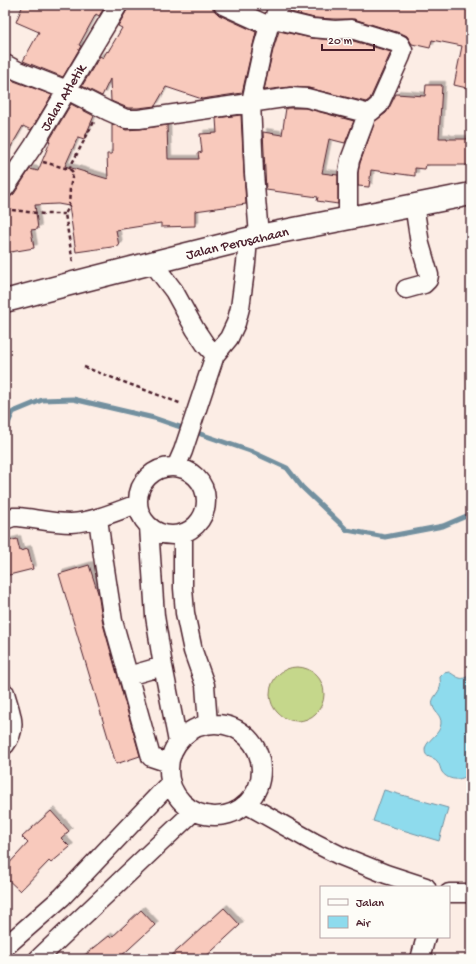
<svg xmlns="http://www.w3.org/2000/svg" width="476" height="964" font-family="'Gochi Hand',sans-serif">
<defs>
<filter id="shadow"><feDropShadow dx="3.5" dy="-3.5" stdDeviation="0" flood-color="#0004"/></filter>
</defs>
<rect width="100%" height="100%" fill="#fcede5"/>
<filter id="ink" filterUnits="userSpaceOnUse"><feTurbulence type="fractalNoise" baseFrequency=".025" numOctaves="2"/><feDisplacementMap in="SourceGraphic" scale="8" xChannelSelector="R" yChannelSelector="G"/><feConvolveMatrix kernelMatrix="1 2 1 2 8 2 1 2 1" color-interpolation-filters="sRGB"/></filter>
<g filter="url(#ink)">
<path fill="#c5d78b" stroke="#887b5b" d="M270 694a27 27 0 1 1 54 0a27 27 0 1 1-54 0Z"/>
<path fill="#8edbed" stroke="#73909f" d="M449,672C458,677 462,683 471,673V735L469,743L471,750V772C464,781 449,782 442,772C440,769 440,764 437,761C433,756 425,759 425,750C425,742 437,736 440,728C444,716 435,714 433,706C430,698 439,694 440,687C441,684 440,680 440,677L444,673Z
M384,790L448,808L439,841L373,821Z"/>
<g fill="none" stroke-linecap="round" stroke-linejoin="round">
<path stroke="#73909f" stroke-width="5" d="M5,430L13,412L42,400L73,399L154,418L250,451L287,468L302,487L347,530L385,537L443,526L471,514"/>
</g>
<path fill="#f8c9bc" stroke="#4a1f2b" filter="url(#shadow)" d="M23,5H106L99,16L96,14L79,45L81,46L63,77L23,61L39,32L16,22Z
M128,5H208L213,7L215,11L219,15L256,32L242,93L202,99L166,87L155,106L138,108H128L111,101L110,79L102,96L82,86L100,56L103,58L107,51L108,52L122,28L118,26L127,10Z
M288,5H471V89L454,85L462,46L432,40L430,48L412,44L407,36L403,34L354,19H335L314,18L287,11Z
M279,31L311,38L334,40H350L391,52L370,99L366,102L308,88L290,87L264,90L273,50Z
M5,76L14,81L52,95L31,130L23,126L5,157Z
M426,85H442L439,138H447V139H471V165H426L425,169L415,168V176L371,170L369,187L358,186V173L360,163L375,121L386,113L388,110L396,94L425,96Z
M71,104L94,116L84,139L78,137L65,166L108,179L107,154H112V124L126,130L140,129L167,125L168,159H199L198,153L202,152L200,134L217,133L216,118L241,115L244,173L246,204L195,211V226L161,227V223L116,230L119,246L76,252L69,206L58,204L35,205L38,229L31,230L34,248L5,253V198L10,197L14,194L30,169L38,171L50,142L49,141Z
M286,108H305L354,121L345,143L329,139L322,173L338,175V204L317,201L318,197L266,190L263,132L282,135Z
M17,539L20,551L28,549L33,569L5,576V542Z
M89,565L98,593L103,624L140,756L116,764L59,574Z
M51,811L69,831L61,838L70,847L51,863L49,861L20,891L5,877V868L28,843L22,837Z
M224,908L240,925L213,950L203,959H168Z
M141,910L155,925L118,959H80L109,936L111,938Z"/>
<g fill="none" stroke-linecap="round" stroke-linejoin="round">
<g stroke="#4a1f2b" stroke-width="21">
<path id="minor" d="M223,5L269,26
M274,19L312,28L335,30L351,29L400,44L403,50L401,56L379,105L372,111L366,115
M5,64L18,71L67,90L108,111L126,119H139L291,97L307,98L362,112L366,115L365,120L350,160L348,172V218
M5,188L34,145L118,5
M259,236L254,173L251,102L263,47L269,26L274,19L278,5
M152,262L174,291L195,329L205,344L215,355
M406,289L424,284L428,280L429,275L420,244L414,204
M176,467L183,451L215,355L229,338L236,323L240,308L246,263L248,239
M138 501a34 34 0 1 1 68 0a34 34 0 1 1-68 0Z
M98,518L103,556L113,621L151,757L169,763
M5,520L13,517H19C36,519 54,523 71,523C92,522 118,511 137,504
M149,527L155,616L163,666L178,742
M183,533V588L185,613L193,651L205,685L208,724
M128,676L163,666
M5,693C10,712 19,727 5,745
M169 770a46 46 0 1 1 92 0a46 46 0 1 1-92 0Z
M246,804L315,843L339,855L386,874L426,887
M449,893H471
M5,947L62,897L170,783
M38,959L194,811
M420,959L426,937"/>
</g>
<g stroke="#4a1f2b" stroke-width="25">
<path id="major" d="M5,301C86,279 167,259 248,239L259,236L471,194"/>
</g>
<path stroke="#4a1f2b" stroke-width="2.5" stroke-dasharray="4 3" stroke-linecap="butt" d="M43,162L69,169L72,171L73,173L70,188L69,207L65,214L73,263
M69,169L94,122
M5,209L44,214H65
M84,367L182,404"/>
<use href="#minor" stroke="#fdfcf7" stroke-width="18"/>
<use href="#major" stroke="#fdfcf7" stroke-width="22"/>
</g>
</g>
<g text-anchor="middle" stroke-width="3" stroke-linejoin="round" paint-order="stroke">
<g font-size="14" fill="#4a1f2b" stroke="#fdfcf7">
<text transform="translate(62 97) rotate(-59)" y="5">Jalan Atletik</text>
<text transform="translate(237 242) rotate(-13)" y="5">Jalan Perusahaan</text>
</g>
</g>
<rect width="476" height="964" fill="none" stroke="#fdfcf7" stroke-width="20"/>
<rect x="10" y="10" width="456" height="944" fill="none" stroke="#4a1f2b" stroke-width="1.5" filter="url(#ink)"/>
<rect x="320" y="886" width="130" height="52" fill="#fdfcf7" stroke="#b5a4a5"/>
<rect x="328" y="899" width="20" height="6" fill="#fdfcf7" stroke="#b5a4a5"/>
<text x="356" y="906" font-size="12" fill="#4a1f2b">Jalan</text>
<rect x="328" y="916" width="20" height="12" fill="#8edbed" stroke="#b5a4a5"/>
<text x="356" y="926" font-size="12" fill="#4a1f2b">Air</text>
<path d="M322 44v6h52v-6" fill="none" stroke="#4a1f2b" stroke-width="2"/>
<text x="328" y="44" font-size="12" fill="#4a1f2b" stroke="#fdfcf7" stroke-width="3" paint-order="stroke">20 m</text>
</svg>
